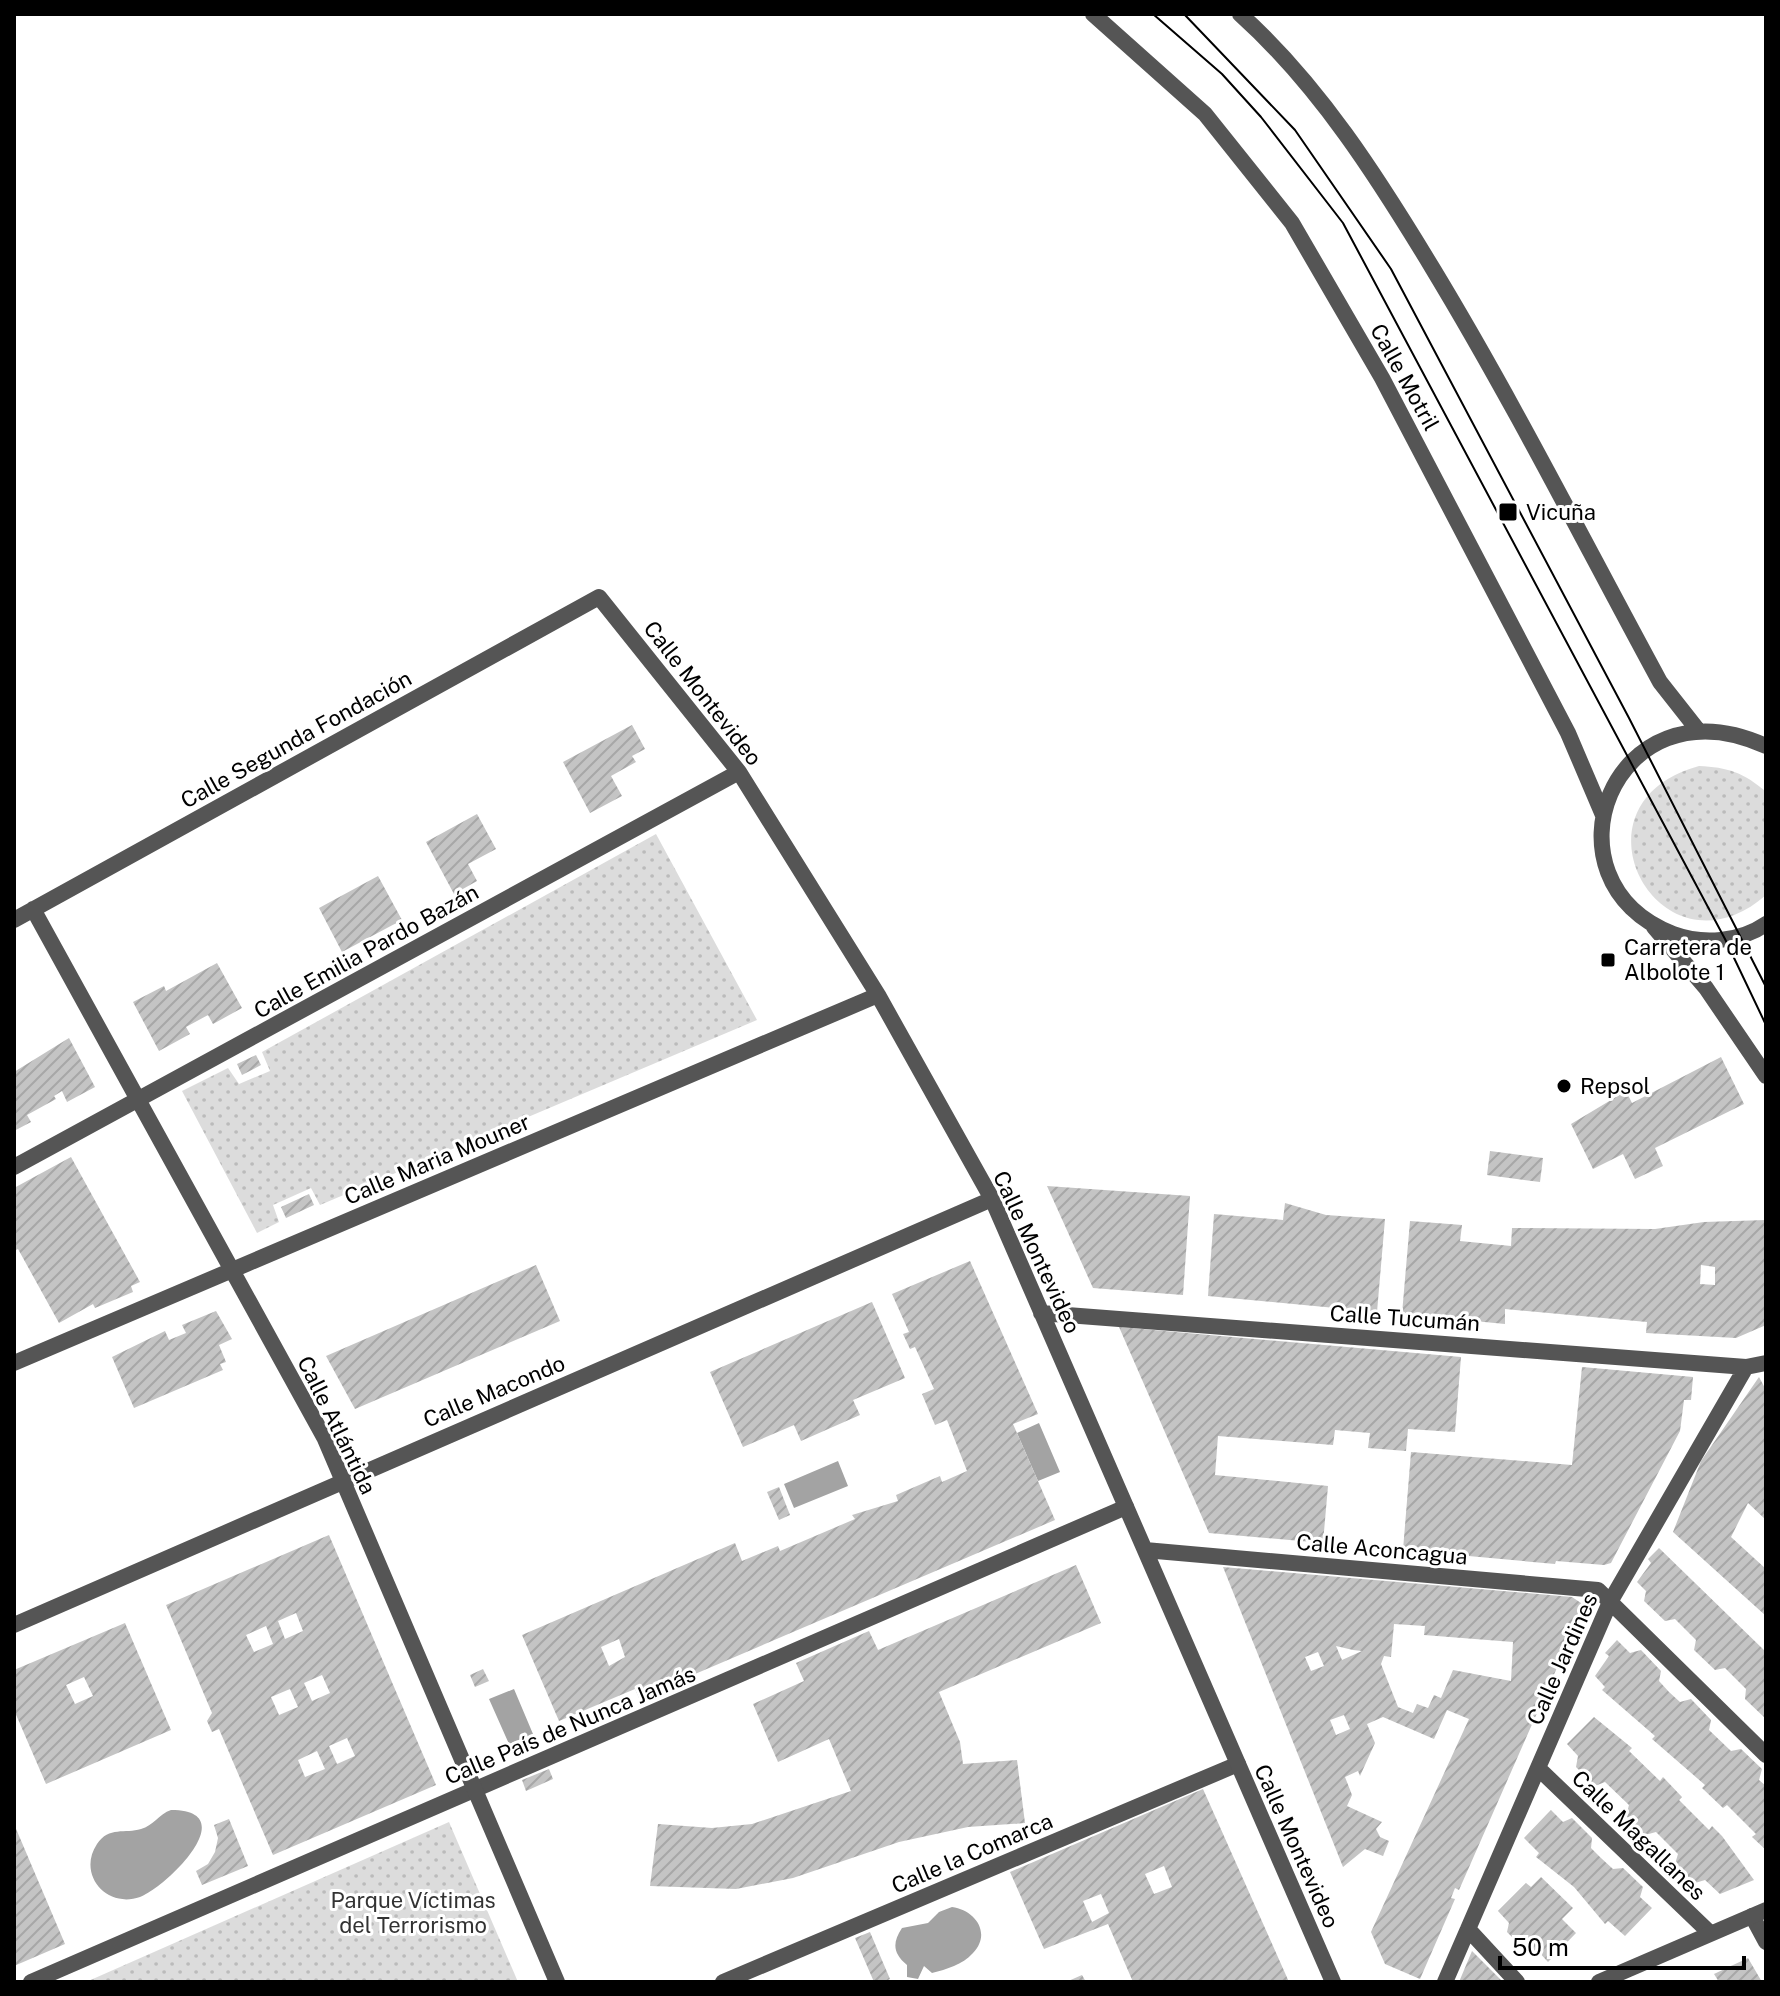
<svg xmlns="http://www.w3.org/2000/svg" width="1780" height="1996" font-family="'Public Sans',sans-serif">
<defs>
<pattern id="park-dots" width="8" height="8" patternUnits="userSpaceOnUse" patternTransform="scale(2)"><rect width="8" height="8" fill="#dcdcdc"/><path d="M2 2h.1M6 6h.1" fill="none" stroke="#bbb" stroke-width="1.8" stroke-linecap="round"/></pattern>
<pattern id="building-hatch" width="6" height="6" patternUnits="userSpaceOnUse" patternTransform="scale(2)"><rect width="6" height="6" fill="#c4c4c4"/><path d="M-1 1l2-2M0 6l6-6M5 7l2-2" fill="none" stroke="#a7a7a7"/></pattern>
</defs>
<rect width="100%" height="100%" fill="#fff"/>
<path fill="url(#park-dots)" d="M1699,766C1727,767 1745,773 1766,792V895C1661,987 1560,804 1699,766Z
M656,834L757,1020L320,1205L311,1188L273,1205L279,1222L257,1233L182,1091L228,1068L239,1084L270,1071L262,1052Z
M449,1822L518,1982H86Z"/>
<path fill="#a3a3a3" d="M1039,1423L1060,1472L1038,1481L1017,1433Z
M838,1461L848,1486L794,1508L784,1484Z
M514,1689L533,1734L509,1744L489,1699Z
M171,1810C244,1810 168,1886 140,1897C106,1909 77,1874 97,1844C109,1826 125,1834 141,1829C153,1826 159,1814 171,1810Z
M952,1907C975,1910 992,1933 973,1953C962,1965 947,1969 932,1973L924,1966L918,1979L907,1977V1965C893,1953 892,1943 902,1928L928,1923L939,1912Z"/>
<path fill="url(#building-hatch)" fill-rule="evenodd" d="M632,725L645,749L632,756L636,762L611,776L622,796L590,813L563,762Z
M477,814L496,849L468,864L477,881L454,894L426,842Z
M378,876L402,920L342,952L319,908Z
M217,963L242,1008L213,1024L208,1015L186,1027L190,1034L159,1051L133,1002L164,986L166,991Z
M69,1038L95,1087L67,1102L62,1091L54,1096L56,1099L27,1115L31,1122L14,1131V1072Z
M256,1055L261,1065L242,1075L237,1064Z
M1721,1057L1744,1104L1655,1148L1663,1166L1635,1179L1623,1154L1593,1169L1571,1124L1626,1091L1632,1103Z
M1490,1151L1543,1158L1540,1182L1487,1175Z
M71,1157L140,1282L131,1286L133,1292L95,1308L93,1304L59,1323L18,1249L14,1251V1188Z
M1047,1186L1190,1196L1183,1295L1093,1288Z
M309,1194L314,1205L286,1218L281,1207Z
M1285,1203L1326,1215L1385,1219L1377,1312L1208,1296L1214,1214L1283,1220Z
M1766,1220V1325L1736,1338L1646,1333L1647,1322L1505,1309V1324L1402,1314L1410,1221L1462,1225L1460,1241L1511,1246L1512,1228L1655,1229L1704,1222ZM1701,1265L1715,1267V1285L1700,1284Z
M970,1261L1038,1414L1013,1424L1055,1520L639,1698L635,1689L559,1721L522,1635L735,1543L742,1561L778,1546L780,1551L855,1519L852,1515L898,1501L896,1495L940,1476L942,1482L967,1471L947,1420L935,1425L922,1394L934,1389L915,1347L910,1349L903,1334L909,1332L892,1294ZM619,1639L625,1657L609,1666L601,1647Z
M536,1265L560,1321L355,1409L326,1356Z
M872,1302L905,1378L853,1400L860,1415L801,1441L794,1425L743,1447L710,1372Z
M216,1311L232,1339L219,1345L226,1362L220,1364L223,1370L134,1408L112,1357L165,1331L169,1340L186,1333L182,1325Z
M1119,1327L1461,1357L1455,1432L1408,1429L1406,1451L1368,1448L1370,1433L1335,1430L1333,1445L1218,1436L1215,1475L1328,1486L1323,1543L1209,1533Z
M1582,1367L1693,1377L1691,1400H1684L1680,1431L1611,1563L1604,1565L1556,1561L1555,1564L1403,1550L1411,1452L1572,1465Z
M1759,1377L1766,1390V1520L1748,1503L1731,1537L1766,1569V1616L1673,1532L1701,1461Z
M779,1487L790,1515L779,1520L767,1492Z
M329,1535L436,1785L273,1855L219,1729L212,1732L207,1721L212,1713L166,1605ZM296,1613L303,1631L285,1639L278,1621ZM266,1626L273,1644L254,1652L246,1635ZM322,1675L330,1693L312,1701L304,1683ZM290,1689L298,1707L279,1715L271,1697ZM347,1738L355,1756L337,1764L329,1746ZM317,1751L325,1769L305,1777L298,1760Z
M1659,1548L1766,1652V1719L1745,1699L1746,1689L1725,1668L1715,1670L1694,1650L1696,1640L1675,1619L1665,1621L1644,1601L1646,1591L1637,1582L1651,1563L1648,1559Z
M1076,1565L1101,1623L939,1692L960,1742L963,1764L1017,1760L1025,1823L968,1827L899,1842L793,1878L736,1889L650,1886L658,1824L712,1828L752,1824L851,1791L829,1739L778,1762L753,1704L804,1681L796,1663L869,1631L878,1650Z
M1223,1567L1572,1597L1581,1603L1582,1611L1459,1890L1455,1888L1451,1898L1455,1899L1420,1979L1385,1964L1371,1932L1469,1719L1447,1710L1434,1739L1383,1717L1367,1724L1375,1743L1360,1776L1358,1771L1345,1777L1352,1795L1347,1806L1382,1822L1376,1829L1380,1837L1389,1841L1383,1856L1365,1849L1343,1867ZM1394,1624L1425,1626L1424,1635L1513,1642L1511,1681L1453,1670L1441,1698L1434,1695L1428,1708L1417,1704L1413,1713L1398,1707L1381,1664L1384,1656L1391,1657ZM1336,1646L1353,1650L1362,1651L1342,1660ZM1318,1652L1324,1666L1311,1671L1305,1657ZM1344,1715L1350,1729L1336,1735L1330,1720Z
M125,1623L171,1730L46,1784L14,1710V1670ZM84,1677L93,1696L75,1704L66,1685Z
M1617,1640L1630,1653L1641,1650L1661,1671L1659,1681L1669,1692L1680,1702L1691,1699L1711,1720L1709,1730L1731,1751L1741,1749L1762,1769L1759,1780L1766,1786V1850L1752,1837L1756,1834L1727,1805L1723,1808L1702,1788L1705,1785L1652,1739L1655,1736L1602,1690L1605,1687L1595,1676L1609,1656L1605,1653Z
M483,1669L489,1681L475,1687L470,1675Z
M1594,1717L1632,1748L1629,1751L1660,1781L1663,1777L1682,1797L1679,1800L1709,1830L1712,1826L1722,1836L1754,1880L1720,1894L1705,1880L1695,1883L1675,1864L1678,1854L1656,1832L1645,1835L1626,1816L1629,1805L1605,1782L1595,1786L1576,1767L1578,1756L1567,1744Z
M549,1769L553,1779L526,1791L522,1780Z
M1203,1789L1289,1982H1133L1108,1924L1044,1949L1010,1872ZM1164,1866L1172,1887L1154,1894L1145,1874ZM1101,1894L1109,1913L1092,1922L1083,1901Z
M1551,1810L1563,1822L1572,1818L1592,1838L1591,1848L1601,1858L1613,1869L1623,1868L1643,1887L1640,1897L1652,1908L1625,1936L1608,1921L1605,1924L1574,1887L1536,1857L1539,1853L1524,1838Z
M229,1819L248,1866L202,1885L196,1871L208,1864L215,1852L218,1838L214,1825Z
M14,1824L65,1944L14,1966Z
M1541,1877L1573,1908L1562,1919L1576,1933L1548,1962L1537,1950L1527,1952L1507,1932L1509,1923L1498,1911L1526,1883L1531,1887Z
M870,1932L890,1979L884,1982H874L855,1938Z
M1472,1951L1503,1982H1459Z
M1748,1958L1762,1982H1719L1714,1974Z
M1082,1975L1086,1982H1066Z"/>
<g fill="none" stroke-linecap="round" stroke-linejoin="round">
<path stroke="#555" stroke-width="16" d="M31,1982L1126,1507
M723,1982L1238,1764"/>
<path stroke="#555" stroke-width="16" d="M33,909L325,1439L557,1982
M14,920L599,597L739,772L878,995L992,1199L1333,1982
M14,1167L739,772
M1041,1313L1746,1367L1766,1363
M14,1363L878,995
M1145,1550L1598,1590L1766,1755
M14,1625L992,1199
M1538,1768L1710,1933
M1752,1916L1766,1942
M1468,1929L1517,1982
M1445,1982L1610,1602L1746,1367"/>
<path stroke="#555" stroke-width="16" d="M1093,14L1205,114L1292,223L1382,378L1568,733L1603,815
M1240,14C1319,85 1378,178 1433,269C1514,403 1585,544 1660,682L1697,729
M1766,746C1612,676 1536,881 1673,934C1703,945 1740,942 1766,924
M1654,927L1706,988L1766,1076
M1599,1982L1766,1910"/>
<path stroke="#000" stroke-width="2" d="M1153,14L1222,74L1261,117L1343,223L1725,939L1766,1025
M1184,14L1295,130L1391,269L1629,718L1766,987"/>
</g>
<g fill="#000" stroke="#fff" stroke-width="3">
<rect x="1498" y="502" width="20" height="20" rx="4"/>
<rect x="1600" y="952" width="16" height="16" rx="4"/>
<circle cx="1564" cy="1086" r="8"/>
</g>
<g text-anchor="middle" stroke-width="6" stroke-linejoin="round" paint-order="stroke">
<g font-size="22" fill="#000" stroke="#fff">
<text transform="translate(1405 377) rotate(61)" y="8">Calle Motril</text>
<text transform="translate(703 693) rotate(52)" y="8">Calle Montevideo</text>
<text transform="translate(296 739) rotate(-29)" y="8">Calle Segunda Fondación</text>
<text transform="translate(366 951) rotate(-29)" y="8">Calle Emilia Pardo Bazán</text>
<text transform="translate(437 1159) rotate(-23)" y="8">Calle Maria Mouner</text>
<text transform="translate(1037 1252) rotate(65)" y="8">Calle Montevideo</text>
<text transform="translate(1405 1318) rotate(4)" y="8">Calle Tucumán</text>
<text transform="translate(494 1391) rotate(-23)" y="8">Calle Macondo</text>
<text transform="translate(337 1425) rotate(64)" y="8">Calle Atlántida</text>
<text transform="translate(1382 1549) rotate(5)" y="8">Calle Aconcagua</text>
<text transform="translate(1562 1659) rotate(-66)" y="8">Calle Jardines</text>
<text transform="translate(570 1725) rotate(-23)" y="8">Calle País de Nunca Jamás</text>
<text transform="translate(1639 1835) rotate(44)" y="8">Calle Magallanes</text>
<text transform="translate(1297 1846) rotate(66)" y="8">Calle Montevideo</text>
<text transform="translate(972 1853) rotate(-23)" y="8">Calle la Comarca</text>
</g>
<g font-size="22" fill="#000" stroke="#fff" text-anchor="start">
<text x="1526" y="520">Vicuña</text>
<text x="1624" y="955">Carretera de<tspan x="1624" dy="25">Albolote 1</tspan></text>
<text x="1580" y="1094">Repsol</text>
</g>
<g font-size="22" fill="#333" stroke="#fff">
<text x="413" y="1908">Parque Víctimas<tspan x="413" dy="25">del Terrorismo</tspan></text>
</g>
</g>
<rect width="1780" height="1996" fill="none" stroke="#000000" stroke-width="32"/>
<path d="M1500 1956v12h244v-12" fill="none" stroke="#000000" stroke-width="4"/>
<text x="1512" y="1956" font-size="24" fill="#000000" stroke="#ffffff" stroke-width="6" paint-order="stroke">50 m</text>
</svg>
